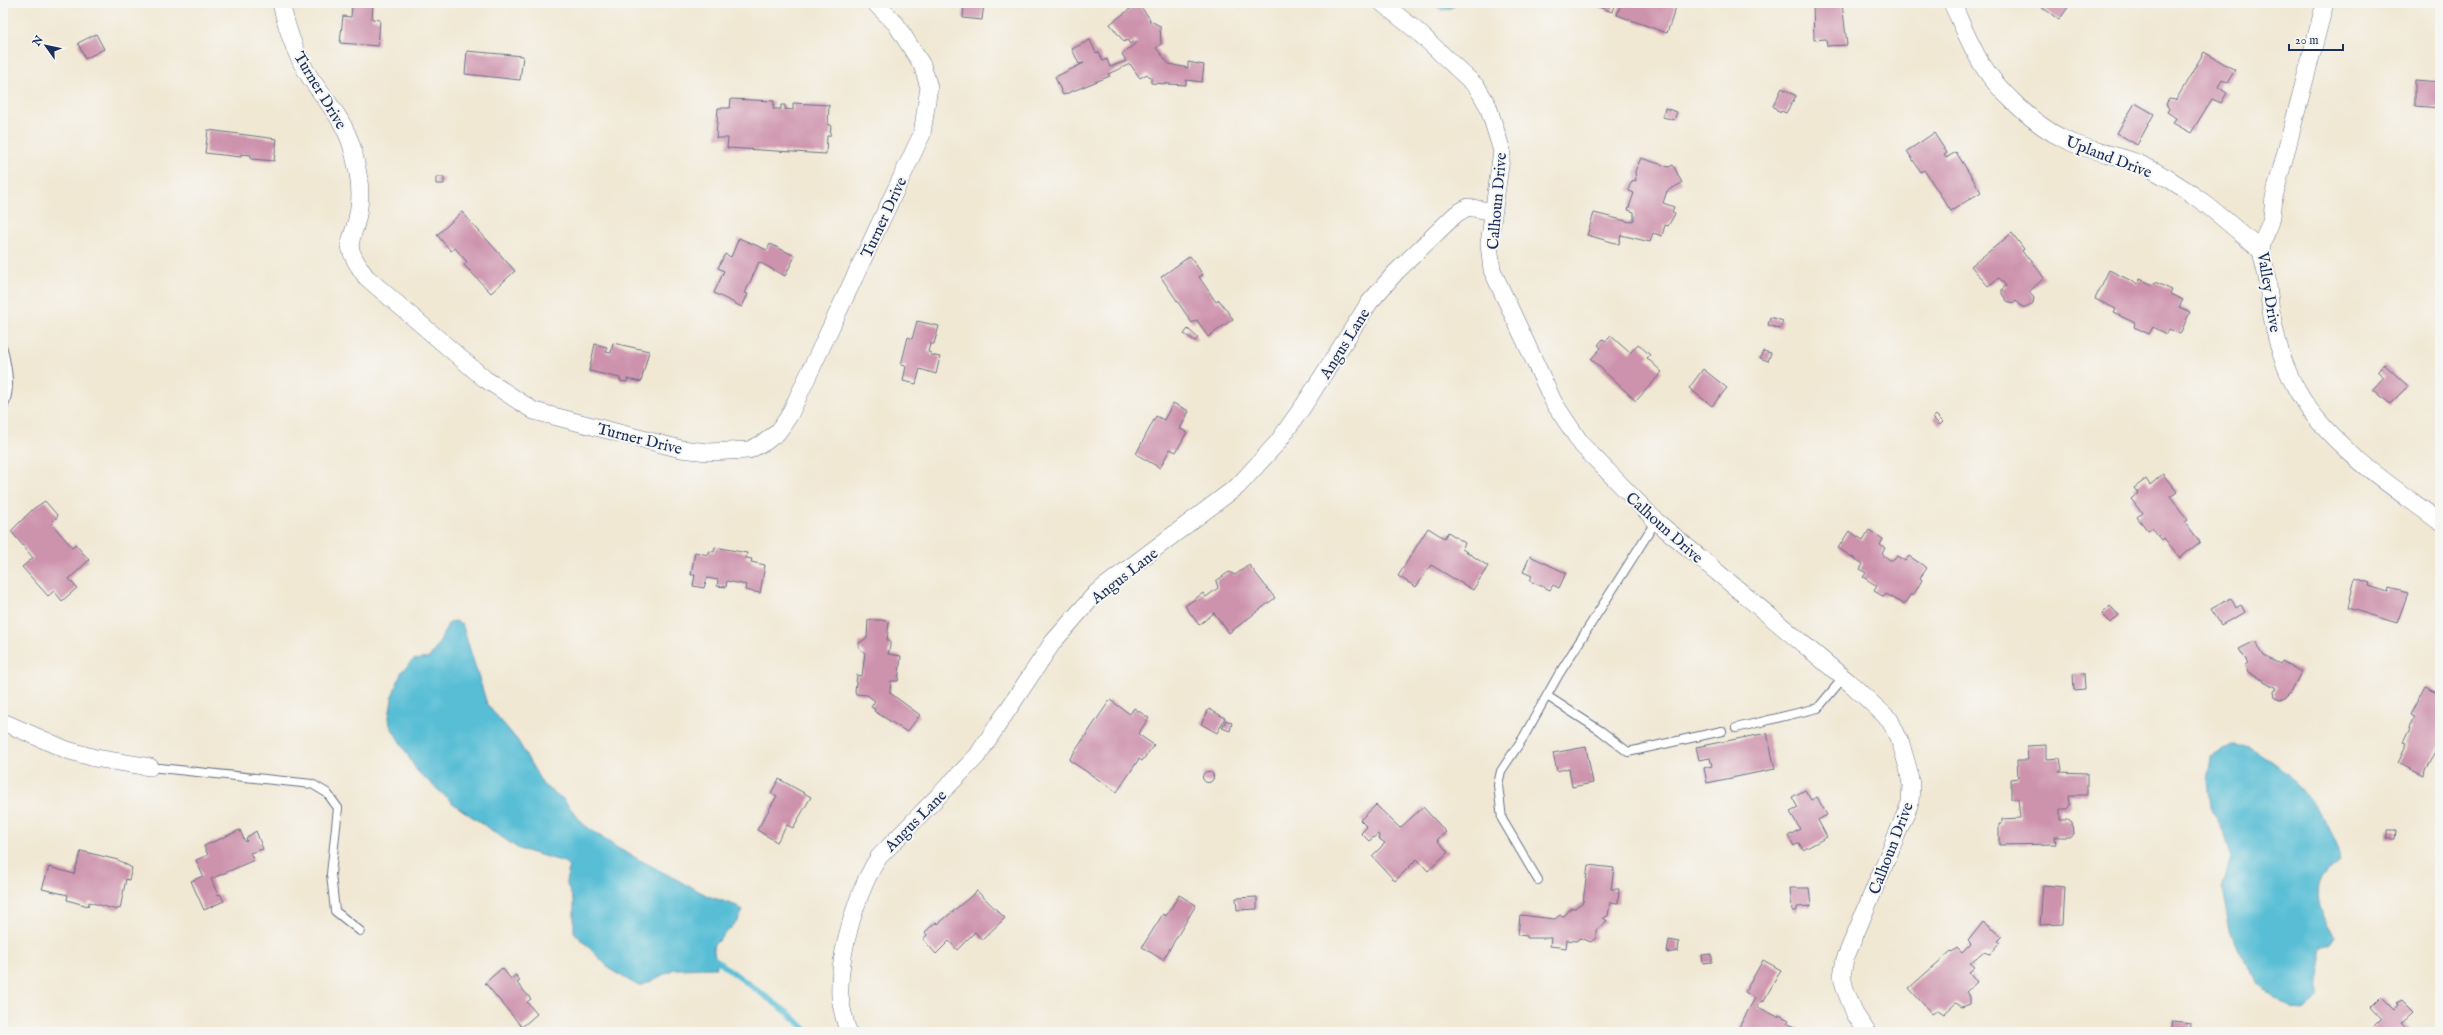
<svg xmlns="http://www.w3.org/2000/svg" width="2443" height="1035" font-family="'IM FELL English',serif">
<rect width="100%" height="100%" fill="#f6f6f2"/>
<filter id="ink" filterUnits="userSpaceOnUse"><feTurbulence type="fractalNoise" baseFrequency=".025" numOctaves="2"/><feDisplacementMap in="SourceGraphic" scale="8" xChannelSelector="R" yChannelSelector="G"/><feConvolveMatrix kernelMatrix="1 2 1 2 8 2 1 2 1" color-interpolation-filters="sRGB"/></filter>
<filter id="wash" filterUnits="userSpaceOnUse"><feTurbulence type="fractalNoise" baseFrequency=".012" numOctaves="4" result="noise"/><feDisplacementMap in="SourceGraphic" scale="16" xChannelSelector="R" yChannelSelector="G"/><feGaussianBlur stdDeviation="0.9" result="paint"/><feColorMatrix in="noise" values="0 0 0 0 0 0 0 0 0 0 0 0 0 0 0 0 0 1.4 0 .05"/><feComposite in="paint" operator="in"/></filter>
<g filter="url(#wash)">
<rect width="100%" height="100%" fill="#f1e8d4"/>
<path fill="#58bed5" stroke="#3a769a" d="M1431,3H1457L1449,9L1442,10Z
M455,621L462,624L487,704L518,741L543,785L563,799L583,824L619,849L708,896L737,906L743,911L736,923L713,946L717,968L674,969L643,985H637L611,970L574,932V902L566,882L569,868L565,862L519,849L455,805L417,771L390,725L389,717L393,694L402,671L413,660L429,658L438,645L448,624Z
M2232,746L2250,748L2256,751C2269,759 2283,770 2294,782C2308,795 2343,842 2340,861C2335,866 2329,868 2325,873C2308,893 2322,919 2335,936L2331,943L2323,946L2318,977V996L2304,1010L2291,1009L2258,984L2250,966L2238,950L2230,930L2222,889L2231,858L2223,831L2211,807L2208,781L2211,757Z"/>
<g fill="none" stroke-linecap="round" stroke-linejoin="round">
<path stroke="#58bed5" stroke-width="5.5" d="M712,957L792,1016L808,1032"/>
</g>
<g id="blocks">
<path fill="#cd92ac" d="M344,3H373L372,19L380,20L378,46L340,43L343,16L351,17L352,6L344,5Z
M964,3H984L982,20L963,18Z
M1138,3L1150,19L1149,20L1160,26L1161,44L1156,48L1169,64L1188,68V62L1204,65L1202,82L1186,80V85L1151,83V78L1147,74L1140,78L1130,64L1108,74L1110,76L1063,95L1055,77L1084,63L1079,64L1072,49L1090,40L1096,53L1099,52L1103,61L1107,59L1110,67L1126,61L1122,54L1137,42L1135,40L1130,44L1127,40L1124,42L1110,24Z
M1594,3H1615L1612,12L1594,5Z
M1621,3H1664L1676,7L1667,33L1617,15Z
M1813,3H1842L1847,45L1827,46L1826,39L1814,40Z
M2045,3H2071L2059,20L2042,7Z
M96,34L104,49L85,59L78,43Z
M467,51L523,56L520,80L465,74Z
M2204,52L2235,70L2227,83L2222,80L2218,87L2227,93L2221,103L2212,99L2191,133L2173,123L2176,118L2167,112L2169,109L2166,104L2169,99L2176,100Z
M2415,80L2440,82V108L2415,106Z
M1782,88L1796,96L1786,113L1781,111L1780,113L1773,106Z
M731,99L774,101L773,109H781V105H785V109L793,110V103L829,105L828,125H831L830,136H827L826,154L727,148L728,138H716L718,108H730Z
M2135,103L2154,114L2137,145L2117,133Z
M1665,108L1677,112L1674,120L1663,117Z
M208,130L277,139L274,161L251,159V155L241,154V157L205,153Z
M1934,133L1947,153L1944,155L1946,158L1956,152L1981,192L1951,211L1924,170L1921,172L1907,151Z
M1641,158L1669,167L1673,165L1682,183L1667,191L1663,203L1674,207L1672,212L1675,214L1668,226L1665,225L1662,236L1653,233L1650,242L1621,235L1619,244L1587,235L1594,213L1630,222L1634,220V212L1628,210L1634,193L1629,191V187L1633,180L1636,181L1635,171Z
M436,177H444V184H436Z
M462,212L515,271L491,293L464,265L467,262L455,248L451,251L437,235Z
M2012,233L2024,249L2022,251L2028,259L2030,258L2044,278L2029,292L2034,298L2033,303L2028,307H2022L2016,300L2013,303L2007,301L2002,294V289L2006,286L1999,278L1988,286L1971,266Z
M739,238L767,250L770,244L795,256L785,276L759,262L745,293L748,294L742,307L714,293L724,271L718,268L725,254L731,257Z
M1190,256L1203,275L1199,277L1216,302L1219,300L1233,319L1208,337L1197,320L1192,323L1161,277Z
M2109,270L2138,284L2140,279L2153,285L2155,282L2172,290L2170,294L2183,300L2179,307L2190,312L2180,334L2169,329L2167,334L2153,327L2149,334L2134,327L2135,323L2114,313L2116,309L2095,299Z
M1770,317L1783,321L1780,329L1768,325Z
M917,321L939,326L934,344H930L928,352L931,353V355L940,357L936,374L920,369L916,384L903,381L906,366L901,365L908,337L912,339Z
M1188,329L1198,338L1195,341L1184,334Z
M1611,336L1630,353L1638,344L1650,355L1647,358L1662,372L1636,401L1591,359L1601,348L1598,345L1603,339L1606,341Z
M613,343L649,351L641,382L627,379V382L620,381V378L589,371L595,344L607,347L606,352L611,353Z
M1763,351L1771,353L1768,361L1760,358Z
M2384,364L2408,386L2390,404L2373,389L2384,377L2377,371Z
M1703,369L1727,388L1712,406L1689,388Z
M1173,403L1189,411L1180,429L1187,432L1176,452L1170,449L1160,468L1136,454L1156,416L1164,420Z
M1936,415L1943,422L1940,425L1933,418Z
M2163,474L2177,492L2170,497L2188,520L2185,522L2200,542L2180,558L2164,538L2162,540L2152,528L2148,531L2137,517L2142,513L2131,499L2138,493L2134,488L2146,479L2150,485Z
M45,501L58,516L51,523L72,547L75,544L89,560L69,579L77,588L62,601L54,591L48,596L22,567L33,558L11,531L33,509Z
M1428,528L1444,538L1448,532L1465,543L1462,549L1488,566L1473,590L1431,565L1416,587L1398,576Z
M1869,530L1883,539L1880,545L1885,548L1882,554L1890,560H1894L1897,556L1905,561L1909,556L1927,568L1920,578L1922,580L1913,596L1911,594L1904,604L1886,594L1884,597L1874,591L1877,586L1863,577L1866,573L1860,569L1863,564L1838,548L1849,531L1863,540Z
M715,547L747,553L746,558L752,559L751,562L765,565L760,593L745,590L746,585L727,581L726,587L717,586L718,580L707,578L704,588L693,586L695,575H691L695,552L708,555L709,551L714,552Z
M1530,556L1566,573L1559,588L1553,585L1550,590L1530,581L1532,576L1523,572Z
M1249,565L1275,598L1229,633L1214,613L1199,625L1185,606L1203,593L1206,597L1218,588L1216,581L1229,572L1235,575Z
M2355,578L2370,583L2369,586L2388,592L2389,588L2408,593L2397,623L2348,608Z
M2231,598L2236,608L2241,605L2245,612L2221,625L2211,609Z
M2110,606L2119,615L2111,623L2102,614Z
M868,620H882L889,622L887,640H890V646L888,654L901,656L898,681H891L890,693L920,715L907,732L874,711L875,709L871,707L875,701L867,695L856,694L855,691L857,675L862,676L865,653L859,648V643L867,638Z
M2255,641L2264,656L2280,664L2282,661L2301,672L2291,692L2285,698L2280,700L2275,698L2274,692L2276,688L2248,672L2245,665L2248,663L2239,649Z
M2084,673L2085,689L2074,690L2073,674Z
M2425,686L2440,693V744L2425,770L2424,776L2398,763L2407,744L2404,743L2411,728L2409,727L2414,717L2410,715Z
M1110,700L1130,714L1134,708L1149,718L1138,734L1154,745L1142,761L1139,759L1117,792L1069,760Z
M1209,709L1225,718L1217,733L1201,724Z
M1226,720L1232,723L1230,731L1222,728Z
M1767,733L1775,769L1707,783L1704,768L1712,766L1710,758L1699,760L1696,747Z
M2046,745V759L2060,758L2062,770L2059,772L2087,773V795H2069L2070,805L2067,809H2060V820H2068L2072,823L2073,834L2069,837H2055L2056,844L1999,845V824H2002V819L2020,818L2018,799H2011V779L2018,778L2017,760H2028L2027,746Z
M1586,747L1593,783L1572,787L1569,768L1557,771L1553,753Z
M1202.5 777a5.5 5.5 0 1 1 11 0a5.5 5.5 0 1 1-11 0Z
M779,779L811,797L793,828L787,825L777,842L757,830L777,796L771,793Z
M1805,790L1811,800L1817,797L1827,815L1818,820L1827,837L1803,850L1799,843L1794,846L1788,836L1800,829L1790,812L1798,808L1792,797Z
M1376,805L1400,828L1423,807L1446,832L1437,840L1448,852L1428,871L1417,859L1395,881L1372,856L1385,843L1378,838L1379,836L1378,834L1369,841L1361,833L1367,827L1360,820Z
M240,830L245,842L247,841L246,838L256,831L263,849L250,853L254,860L211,879L218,895L220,894L224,901L204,910L191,881L203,876L196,860L208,855L204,846Z
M2387,830H2396L2395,839H2387Z
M81,851L118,860L132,868L129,880L126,879L120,909L118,908L117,910L89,902L88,906L67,900L68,895L42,889L49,867L74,874Z
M1588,865L1614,868L1611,889H1619L1618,903L1610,902L1608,916L1603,918L1607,921L1596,930V938L1591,942L1580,938L1576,941L1567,940L1566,948L1550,946L1551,938H1527V936L1518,935L1520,915L1555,919L1560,915L1564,916L1571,908H1575L1583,902Z
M2043,885L2065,887L2063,924L2040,925Z
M1790,888H1809L1811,906L1797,907V911H1792Z
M977,891L1005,918L982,940L975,932L957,950L949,941L936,954L923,939L927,935L925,932L936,922L938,924Z
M1179,895L1196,905L1163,960L1142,947L1163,914L1166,916Z
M1257,897V909L1237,910L1236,898Z
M1983,922L2002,937L1998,941L2001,943L1991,954L1983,952L1970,963L1975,967L1969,972L1977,982L1966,992L1970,997V1004L1962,1007L1956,1003L1944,1014L1938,1010L1932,1014L1909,988L1951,951L1952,952L1957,948L1962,953L1971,944L1968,941Z
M1669,940L1679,942L1678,951L1667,953Z
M1712,954V962L1703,963L1702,955Z
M1763,960L1781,970L1763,1002L1761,1001L1757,1008H1760L1778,1017L1779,1015L1789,1020L1787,1023L1803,1032H1746L1739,1027L1755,998L1745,992Z
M502,968L511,979L516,975L520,981L517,983L531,999L527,1002L537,1014L522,1027L485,983Z
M2381,997L2393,1009L2398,1004L2396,1003L2402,1000L2413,1011L2402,1021L2412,1032L2370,1031L2382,1019L2371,1007Z
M2173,1021L2191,1023L2190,1032H2171Z"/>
</g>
</g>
<g filter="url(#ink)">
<use href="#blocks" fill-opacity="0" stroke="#667087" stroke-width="1"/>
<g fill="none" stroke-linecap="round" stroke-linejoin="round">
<g stroke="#667087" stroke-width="10">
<path id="lane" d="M3,349C7,368 12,388 3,407
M1547,696L1601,731L1628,752L1722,731
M1736,728L1818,708L1843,678
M150,767L312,784L327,793L338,808L331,874L335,911L360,931
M1538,880L1502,819L1498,785L1501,771L1523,738L1559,674L1656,521"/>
</g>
<g stroke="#667087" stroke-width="18">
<path id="street" d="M281,3C287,29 296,57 311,79C327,102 344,120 352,147C357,166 362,187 359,207C355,246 338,237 366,277L485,379L534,411L681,449L708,452L749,450L765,442L778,432L789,416L922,134L929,87L922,65L896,24L875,3
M1382,3L1417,31L1477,87L1488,106L1502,151L1489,244L1492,270L1554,403L1582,445L1656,521L1851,684L1890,720L1901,744L1908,768L1911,785L1910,803L1845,959L1842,976L1845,989L1855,1014L1867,1032
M1952,3C1962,24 1970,46 1983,66C1998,90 2034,124 2060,137C2085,151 2113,153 2138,163C2184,183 2224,218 2261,251
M2325,3L2274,197C2273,205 2273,213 2271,221C2268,230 2262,240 2261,250C2261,254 2268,277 2268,285C2271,321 2280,361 2298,392C2328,445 2392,486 2440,522
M3,722L67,750L95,758L150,767
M848,1032C845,1021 841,1008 840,996C838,956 857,890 879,857L977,756L1053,642L1096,593L1238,486L1278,442L1304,405L1369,303L1396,272L1456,214L1468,207L1493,212"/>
</g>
<use href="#lane" stroke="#fff" stroke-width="8"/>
<use href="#street" stroke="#fff" stroke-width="17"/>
</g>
</g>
<g text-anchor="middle" stroke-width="4" stroke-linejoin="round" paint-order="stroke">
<g font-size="16" fill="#1b2f5e" stroke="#f6f6f2">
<text transform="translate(321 90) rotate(59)" y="6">Turner Drive</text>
<text transform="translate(2109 156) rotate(21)" y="6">Upland Drive</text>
<text transform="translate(1496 201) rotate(-85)" y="6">Calhoun Drive</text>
<text transform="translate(883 217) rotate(-65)" y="6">Turner Drive</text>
<text transform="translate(2270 292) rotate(81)" y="6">Valley Drive</text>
<text transform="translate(1344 343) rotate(-58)" y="6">Angus Lane</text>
<text transform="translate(640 438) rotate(14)" y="6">Turner Drive</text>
<text transform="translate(1665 527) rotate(42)" y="6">Calhoun Drive</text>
<text transform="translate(1124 575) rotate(-38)" y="6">Angus Lane</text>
<text transform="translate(915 820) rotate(-45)" y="6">Angus Lane</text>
<text transform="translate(1890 848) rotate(-69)" y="6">Calhoun Drive</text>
</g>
</g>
<rect width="2443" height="1035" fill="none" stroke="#f6f6f2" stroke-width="16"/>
<g transform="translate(46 46) rotate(303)" stroke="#f6f6f2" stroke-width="3" paint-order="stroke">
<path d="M0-3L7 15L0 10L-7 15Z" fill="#1b2f5e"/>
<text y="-6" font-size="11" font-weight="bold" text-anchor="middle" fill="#1b2f5e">N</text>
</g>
<path d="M2289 44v6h54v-6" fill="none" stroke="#1b2f5e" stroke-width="2"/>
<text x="2295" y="44" font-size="12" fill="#1b2f5e" stroke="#f6f6f2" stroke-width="3" paint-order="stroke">20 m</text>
</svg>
